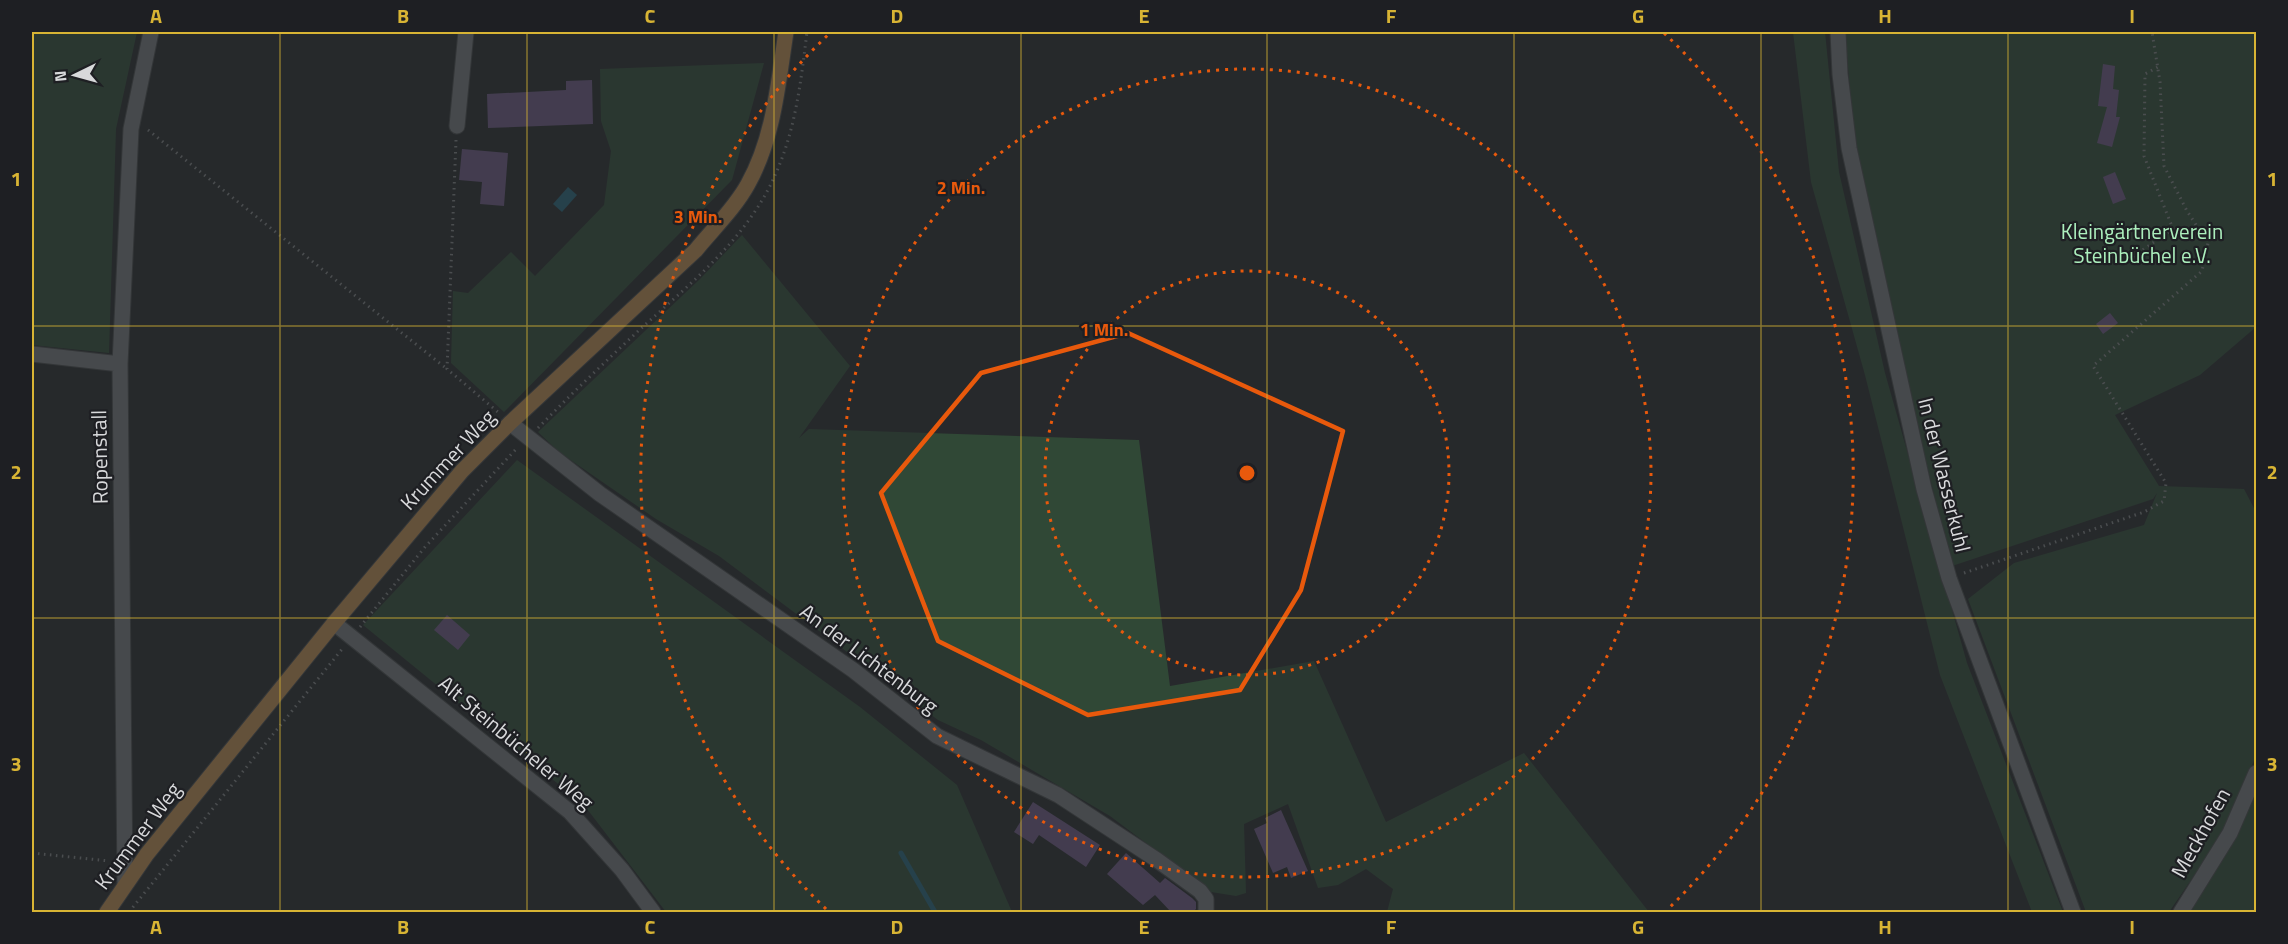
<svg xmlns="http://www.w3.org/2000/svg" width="2288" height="944" font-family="'Titillium Web',sans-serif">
<rect width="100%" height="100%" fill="#27292c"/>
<path fill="#304836" d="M32,32H137L116,129L109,353L32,345Z
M1793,32H1825L1839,172L1885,373L1967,663L2063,912H2032L1940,675L1865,375L1811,182Z
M1845,32H2256V327L2200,375L2115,415L2159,486L2244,489L2256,512V756L2222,835L2169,912H2086L1968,599L2014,563L2144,525L2157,493L2153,499L1952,566L1914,414L1854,137Z
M764,63L732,180L504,412L451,363L453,291L468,293L511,252L535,276L604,205L611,151L601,121L600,69Z
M742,235L850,366L799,438L809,429L1139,440L1170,686L1314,661L1386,822L1524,753L1649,912H1387L1393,889L1366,869L1338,885L1318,888L1288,804L1244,824L1246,893L1236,896L1211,892L1110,816L981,740L938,720L719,556L656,519L559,452L538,432L700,279Z
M517,460L860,707L957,785L1012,912H666L584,805L363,625Z
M2256,788V912H2186Z"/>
<path fill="#265d71" d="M568,187L577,195L562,212L553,204Z"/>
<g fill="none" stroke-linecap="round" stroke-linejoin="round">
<path stroke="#265d71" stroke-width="5" d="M901,853L935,912"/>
</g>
<path fill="#66537a" d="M2103,64L2115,66L2113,89L2119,90L2116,117H2120L2112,147L2097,143L2107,107L2098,106Z
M592,80L593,124L488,128L487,94L566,90V81Z
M462,149L508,153L504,206L480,204L482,182L459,180Z
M2115,172L2126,199L2113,204L2103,177Z
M2110,313L2118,323L2103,334L2096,324Z
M447,615L470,635L458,650L434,630Z
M1033,802L1100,845L1086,867L1039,835L1033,844L1014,832Z
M1281,810L1308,871L1291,878L1287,867L1273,873L1254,829L1267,823L1265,818Z
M1126,853L1160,883L1165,878L1192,898L1196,902V909L1193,912H1171L1155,895L1143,905L1107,874Z"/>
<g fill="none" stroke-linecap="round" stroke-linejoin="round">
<g stroke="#444648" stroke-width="17">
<path id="minor" d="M1838,32L1840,74L1849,148L1924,489L1949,578L2073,912
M457,126L466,32
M32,354L120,364
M510,423L600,494L853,670L937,736L1058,795L1157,860L1200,891L1206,899V912
M334,623L570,812L622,870L653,912
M125,884L120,364L131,129L151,32
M2181,912L2230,833L2256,773"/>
</g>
<g stroke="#444648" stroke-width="17">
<path id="major" d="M107,912L147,854L334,623L462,471L510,423L696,250C713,229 735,208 748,184C774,137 778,84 786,32"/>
</g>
<path stroke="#76787a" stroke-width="3" stroke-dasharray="1.5 4.5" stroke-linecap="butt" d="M148,130L447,369
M456,140L447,369L498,412
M2128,260L2173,229L2144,156L2145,74L2158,67
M538,428C570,395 603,364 636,333C687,286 748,239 776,173C796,128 801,80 807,32
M1964,573L2144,512L2164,501L2166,483L2093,366L2202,271L2208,243L2187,211L2164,166L2160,82L2152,32
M360,627L425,547L518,447
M32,853L109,861
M129,912L343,648"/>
<use href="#minor" stroke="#6e7074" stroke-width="15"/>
<use href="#major" stroke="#ae804d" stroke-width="15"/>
</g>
<path d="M0 0H2288V944H0ZM1128,333L1343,431L1301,590L1240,690L1088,715L938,641L881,493L981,373Z" fill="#27292c" fill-opacity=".55" fill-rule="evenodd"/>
<path fill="none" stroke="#e8590c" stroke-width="4.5" stroke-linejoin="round" d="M1128,333L1343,431L1301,590L1240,690L1088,715L938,641L881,493L981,373Z"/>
<path fill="none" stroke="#d8b434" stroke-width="1.5" stroke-opacity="0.55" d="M280,32V912M527,32V912M774,32V912M1021,32V912M1267,32V912M1514,32V912M1761,32V912M2008,32V912M32,326H2256M32,618H2256"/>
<g fill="none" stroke="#e8590c" stroke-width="3" stroke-dasharray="3 6">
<circle cx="1247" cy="473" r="202"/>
<circle cx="1247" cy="473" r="404"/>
<path d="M826 909A606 606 0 0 1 830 33M1664 33A606 606 0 0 1 1668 909"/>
</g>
<g text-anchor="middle" stroke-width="4.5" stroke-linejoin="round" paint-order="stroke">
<g font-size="21" fill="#acefbd" stroke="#1e1f23">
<text x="2142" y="239">Kleingärtnerverein<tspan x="2142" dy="24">Steinbüchel e.V.</tspan></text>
</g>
<g font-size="21" fill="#d8d9db" stroke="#1e1f23">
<text transform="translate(100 457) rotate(-91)" y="7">Ropenstall</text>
<text transform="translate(448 460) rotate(-47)" y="7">Krummer Weg</text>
<text transform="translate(1944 475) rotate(76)" y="7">In der Wasserkuhl</text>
<text transform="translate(869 659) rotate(37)" y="7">An der Lichtenburg</text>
<text transform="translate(516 743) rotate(40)" y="7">Alt Steinbücheler Weg</text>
<text transform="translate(2201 833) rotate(-61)" y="7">Meckhofen</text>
<text transform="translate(138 836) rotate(-53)" y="7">Krummer Weg</text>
</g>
</g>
<circle cx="1247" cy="473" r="9" fill="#e8590c" stroke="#1e1f23" stroke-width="3"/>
<g font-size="18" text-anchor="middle" font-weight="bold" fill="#e8590c" stroke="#1e1f23" stroke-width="4.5" stroke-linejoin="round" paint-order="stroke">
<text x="961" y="194">2 Min.</text>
<text x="698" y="223">3 Min.</text>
<text x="1104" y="336">1 Min.</text>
</g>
<rect width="2288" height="944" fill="none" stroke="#1e1f23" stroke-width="66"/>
<g transform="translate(75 75) rotate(265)" stroke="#1e1f23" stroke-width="4.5" paint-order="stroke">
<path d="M0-4.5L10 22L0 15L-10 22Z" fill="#d8d9db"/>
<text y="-9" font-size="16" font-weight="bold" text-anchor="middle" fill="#d8d9db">N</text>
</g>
<rect x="33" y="33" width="2222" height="878" fill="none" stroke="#d8b434" stroke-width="2"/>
<g font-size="20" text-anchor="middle" font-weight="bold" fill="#d8b434">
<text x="156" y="23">A</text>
<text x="403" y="23">B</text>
<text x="650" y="23">C</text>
<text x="897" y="23">D</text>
<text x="1144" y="23">E</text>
<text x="1391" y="23">F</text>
<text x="1638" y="23">G</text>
<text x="1885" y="23">H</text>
<text x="2132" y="23">I</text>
<text x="16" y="186">1</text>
<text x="2272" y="186">1</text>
<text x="16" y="479">2</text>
<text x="2272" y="479">2</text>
<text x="16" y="771">3</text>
<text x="2272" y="771">3</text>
<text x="156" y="934">A</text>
<text x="403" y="934">B</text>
<text x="650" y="934">C</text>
<text x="897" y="934">D</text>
<text x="1144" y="934">E</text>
<text x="1391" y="934">F</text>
<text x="1638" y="934">G</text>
<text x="1885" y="934">H</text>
<text x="2132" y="934">I</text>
</g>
</svg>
